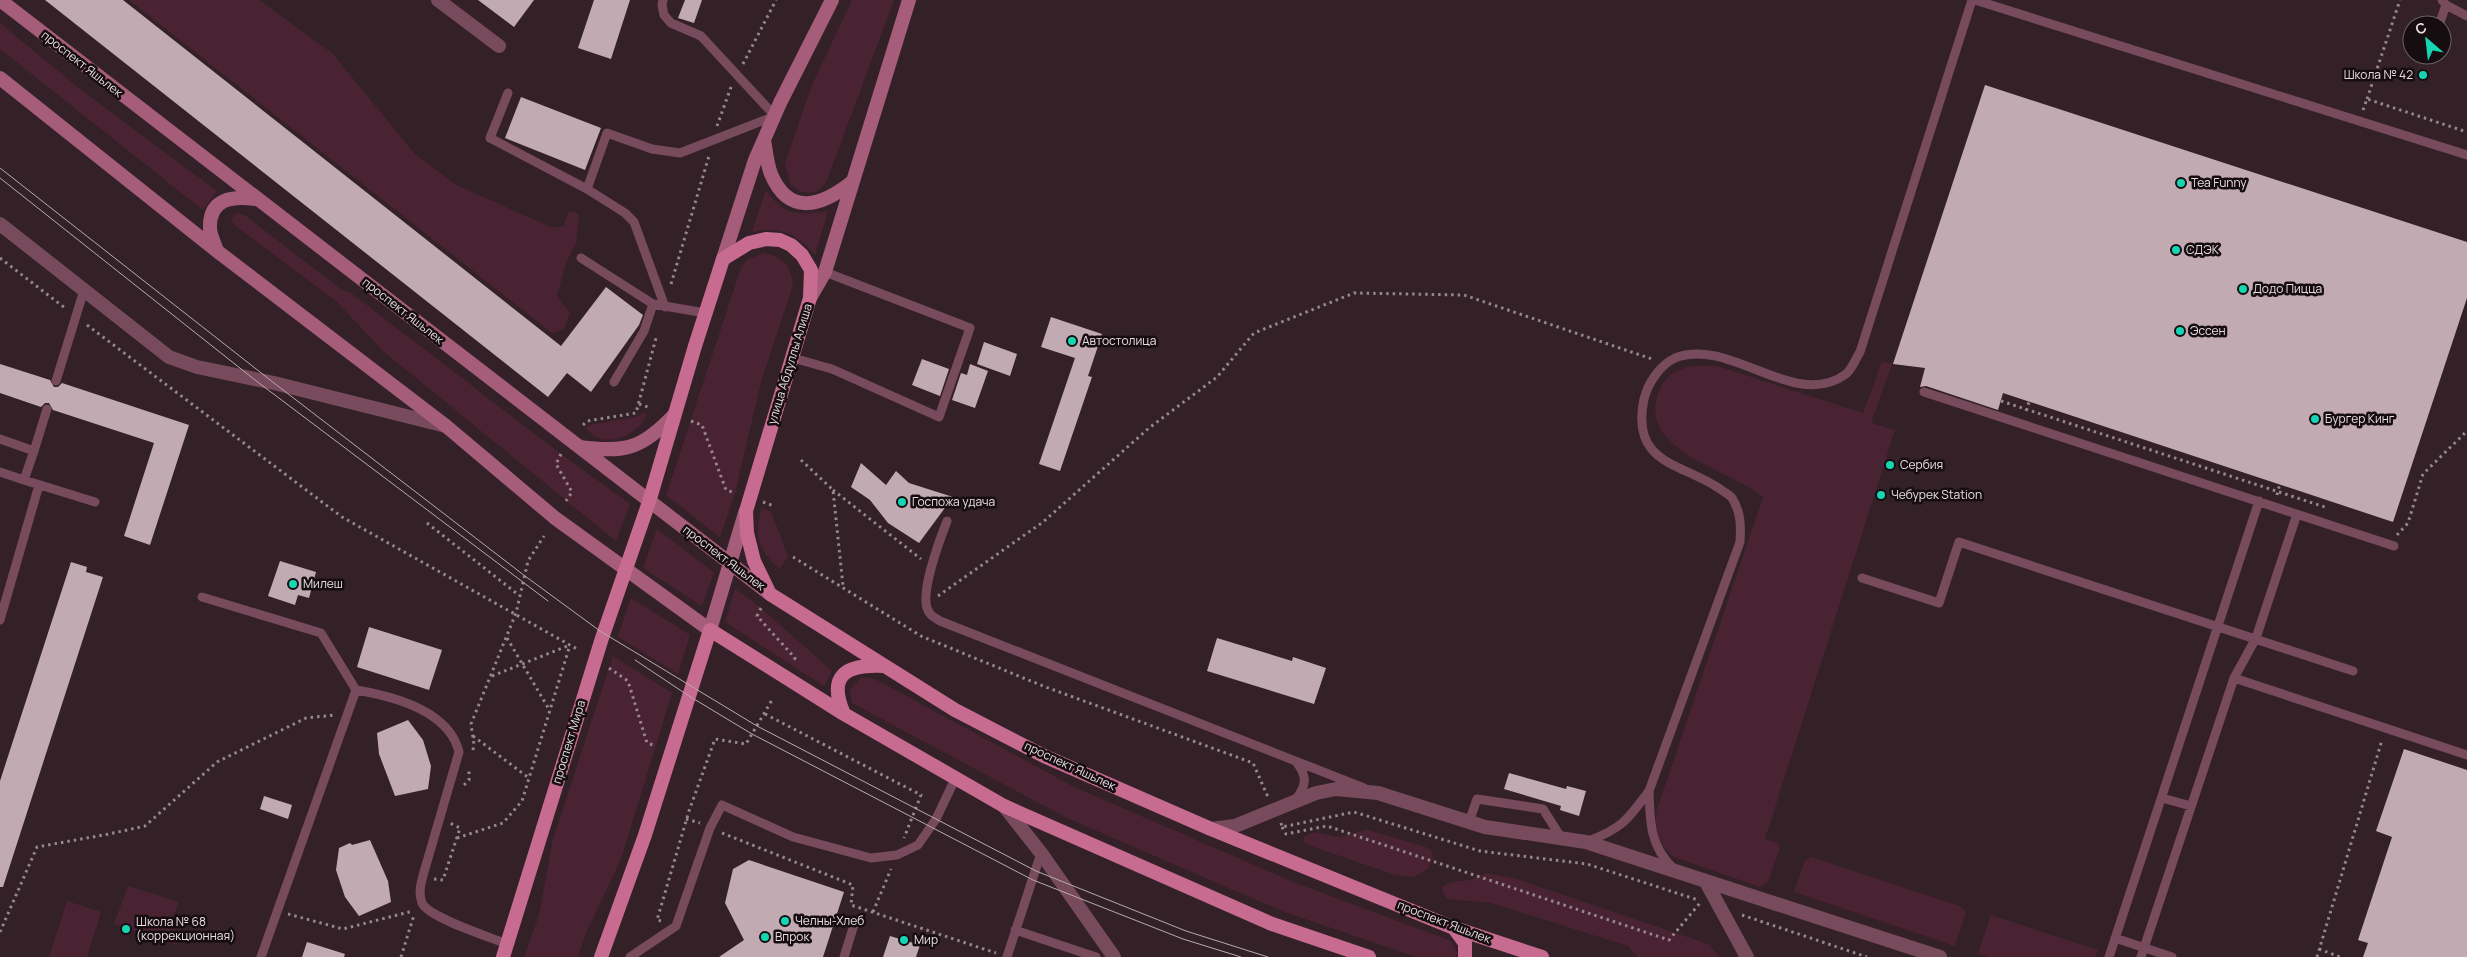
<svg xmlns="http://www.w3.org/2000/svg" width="2467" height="957" font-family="Manrope,sans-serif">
<rect width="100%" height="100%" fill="#332127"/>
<path fill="#4a2333" d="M129,0H259L332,53L414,153L456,185L551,227H563L568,213L574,211L579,215L576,243L567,261L557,295L570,313L564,329L552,333Z
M852,0H894L826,183L819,190L810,193L799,191L790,184L785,163L812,85Z
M0,23L80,89L217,191L203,210L0,49Z
M766,190C784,216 799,216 828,211L815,255C797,234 780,225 752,232Z
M239,213L246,216L342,290L351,293L561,454L630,504L616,541L383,351L337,302L236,226L232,221L233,215Z
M764,253C782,256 792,267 793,285L761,382L735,493L720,537L666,495L741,268L747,260Z
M1882,361L1892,364L1871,423L1895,430L1765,839L1778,843L1780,848L1768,882L1760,887L1674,857C1659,844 1656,831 1656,812L1763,497C1731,469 1628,449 1662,385C1673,365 1697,365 1717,366L1863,413Z
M643,413L647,414C641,431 616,445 598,438C593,436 589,431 585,428L589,425L636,417Z
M762,508L771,511L788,556L780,569C757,549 754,537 762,508Z
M657,529L714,572L702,606L643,568Z
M735,589L761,608L832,671L824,686L725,622Z
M631,598L690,635L678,674L618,637Z
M613,656L672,693L621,859L587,931L578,957H524L539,915L553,839Z
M861,677L875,679L1076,788L1296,883L1451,941L1457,953L1456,957H1416L1282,911L1065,817L852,703L850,690Z
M1367,830L1426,847L1432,852L1433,858L1428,869L1413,877L1395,875L1308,845L1304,842V837L1314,832L1339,837Z
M1811,857L1962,907L1966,913L1955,946L1794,892L1805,860Z
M1487,873L1517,879L1708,944L1720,957H1638L1628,946L1491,903L1448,899L1443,894L1442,887L1451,882L1470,880Z
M128,886L179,902L168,928L183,931L177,945L114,924Z
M67,901L101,912L87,957H49Z
M1991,915L2098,950L2095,957H1989L1978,954Z"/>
<path fill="#c2aab2" d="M45,0H123L561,346L606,287L643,315L639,325L591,392L567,373L548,397Z
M478,0H534L514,27Z
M594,0H630L611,59L578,48Z
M685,0H702L694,23L678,18Z
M1985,85L2467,242V298L2393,522L2003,393L1998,410L1926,386L1920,387L1925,368L1893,364Z
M521,97L601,128L585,170L505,138Z
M1051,317L1102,334L1088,376L1092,377L1060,471L1039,464L1075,358L1041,347Z
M984,342L1017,354L1010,376L977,364Z
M922,359L949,369L940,396L912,385Z
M0,364L50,380L54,387H58L62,383L189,425L150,545L124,536L154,443L53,410L49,403H45L41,407L0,393Z
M970,364L988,371L975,408L952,400L961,373L967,375Z
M861,463L886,485L896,471L909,483L953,497L919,543L888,523L870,500L851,487Z
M280,561L316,572L309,598L298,595L295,605L268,596Z
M71,562L87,567L86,572L103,577L3,887H0V781Z
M369,627L442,650L429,690L357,667Z
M1217,638L1292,661L1293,657L1326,668L1314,704L1207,671Z
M408,720L423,740L431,766L428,789L395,796L379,754L377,733Z
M2404,749L2467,770V957H2363L2368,943L2358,940L2392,837L2376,831Z
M1509,773L1566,789L1567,786L1586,791L1579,816L1560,810L1561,806L1504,789Z
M264,796L292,805L288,819L260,809Z
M370,840L388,881L391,902L359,916L345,897L336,870L339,848L350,843L352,845Z
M749,860L844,892L823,957H719L744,940L725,903L733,869Z
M890,936L920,945L916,957H883Z
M307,942L345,954L344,957H302Z"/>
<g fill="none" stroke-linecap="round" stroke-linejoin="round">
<path stroke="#96878c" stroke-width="3" stroke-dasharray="2.5 4" stroke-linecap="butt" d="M743,64L776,0
M2367,99L2400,0
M2363,110L2367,99L2467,132
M717,126L731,87
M0,258L65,308
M671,284L709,156
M87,325L342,517L577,649
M2001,401L2328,508
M639,404L648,407
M2026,411L2029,402
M691,421L702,425L726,490L735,493
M583,425L587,421L636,413L656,338
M561,454L556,464L572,492L566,501
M801,460L833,490L843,586
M833,490L921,559
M2277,495L2280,483
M763,502L774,506
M427,523L520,596
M2397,535L2408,523L2423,474L2467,431
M793,557L921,636L1043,686L1253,763L1268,797
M938,596L1043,522L1149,428L1217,377L1254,333L1354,293L1464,295L1652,359
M761,608L757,616L795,658L792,663
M507,638L550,711
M609,668L628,681L647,743L656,746
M492,676L570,645
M765,714L921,795L904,838
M473,736L529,778
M473,750L474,744L471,724L516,613L528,561L544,536
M464,785L469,780V769
M686,819L700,823
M1281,823L1282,827L1354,812L1480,851L1587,864L1698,900
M1282,827L1286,834L1327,826L1669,940L1700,903
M722,833L853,885L851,905L996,953
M457,838L503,823L522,801L570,645
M434,879L443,880L460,828L450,823
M873,912L891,869
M288,914L343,929L413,911
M1742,915L1867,957
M661,921L657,920L689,811L715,739L746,744L772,700
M0,932L37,847L109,834L145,826L217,762L306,718L335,715
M2319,949L2340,957
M401,957L414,915
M2317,957L2382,740"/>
<path stroke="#784b5c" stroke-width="9" d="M663,0L662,5L664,15L671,23L701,36L775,116L680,153L652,149L607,133L587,189L625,213L634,222L665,307
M1975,0L2467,155
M2442,0L2446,5L2467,16
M2439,25L2446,5
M508,93L490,138L587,189
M581,258L653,304L705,313
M793,358L832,369L939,417L970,328L825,272
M56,381L84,290
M614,382L644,331L653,304
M1924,392L2394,546
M0,439L34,451L24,480L95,502
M34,451L47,409
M0,472L24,480
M947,521C940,539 921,590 927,608C929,615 934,617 940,621L1364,788
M1862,578L1939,603L1959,542L2353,671
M202,597L321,633L356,690C392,696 449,710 459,752L424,872C421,883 418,892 422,903C429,918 490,937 507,944
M0,620L39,485
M2234,678L2467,755
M2162,798L2191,806
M1295,800C1306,787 1308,777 1297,763
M1469,822L1477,799L1543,809L1562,839
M1586,842C1621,829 1627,821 1649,791
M1673,868C1650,846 1650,822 1649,791L1740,542C1741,526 1741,512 1732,498C1730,495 1724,492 1720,489C1683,463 1630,465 1644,399C1648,383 1660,365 1675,358C1730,336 1795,412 1846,374C1852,369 1856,358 1860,352L1972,0
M1015,930L1096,957
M2115,938L2172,957
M261,957L356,690
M630,957L676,926L710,828L722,805L793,837L871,858L897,855L918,845L936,819L955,779
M844,957L854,925
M1007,957L1041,853
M2109,957L2259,501
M2141,957L2234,678L2256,638L2297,514"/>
<path stroke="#784b5c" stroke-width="14" d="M438,0L499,46
M0,224L169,357L197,367L274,383L446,426
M1004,806L1041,853L1114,957
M1211,829L1235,826L1316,793L1336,789L1378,793L1485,827L1586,842L1940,957
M1706,882L1747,957"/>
<path stroke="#a55d7a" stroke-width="14" d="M0,0L770,594
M0,78L217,251L446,426L555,518L710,630L745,513
M764,140C766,151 767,164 771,174C789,217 822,206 852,182
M217,251C215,244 210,235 210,228C209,198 233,196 255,199
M723,259L755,160L780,103L832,0
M810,298L825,272L909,0
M580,447C625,453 642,449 674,415"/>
<path stroke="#c86b91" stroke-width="14" d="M844,714C827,675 846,664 884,666
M1454,928L1465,943V957
M503,957L602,638L649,502L695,346L723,259L749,243L766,239L780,240L791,245L802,255L811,270L810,298L746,511L747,533L754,561L770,594L955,710L1044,756L1211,829L1454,928L1542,957
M601,957L645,835L710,630L844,714L1004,806L1272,924L1369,957"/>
<path stroke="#b8aaaf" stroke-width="1" d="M0,168L274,383L525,576L600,631L757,726L1036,871L1186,931L1268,957
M0,178L255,380L548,601
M635,660L689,696L752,734L1033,880L1183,939L1241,957"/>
</g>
<g fill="#16d5b3" stroke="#150d10" stroke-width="2">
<circle cx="2423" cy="75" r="5"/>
<circle cx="2181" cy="183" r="5"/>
<circle cx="2176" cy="250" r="5"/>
<circle cx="2243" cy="289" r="5"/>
<circle cx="2180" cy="331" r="5"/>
<circle cx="1072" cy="341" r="5"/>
<circle cx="2315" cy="419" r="5"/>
<circle cx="1890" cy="465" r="5"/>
<circle cx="1881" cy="495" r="5"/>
<circle cx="902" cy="502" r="5"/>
<circle cx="293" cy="584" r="5"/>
<circle cx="785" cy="921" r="5"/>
<circle cx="126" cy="929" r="5"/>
<circle cx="765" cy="937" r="5"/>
<circle cx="904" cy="940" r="5"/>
</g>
<g text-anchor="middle" stroke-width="5" stroke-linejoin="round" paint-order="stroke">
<g font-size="12" fill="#e9dde1" stroke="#150d10">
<text transform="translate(82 64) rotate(38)" y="4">проспект Яшьлек</text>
<text transform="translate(403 311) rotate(38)" y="4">проспект Яшьлек</text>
<text transform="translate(790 364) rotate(-73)" y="4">улица Абдуллы Алиша</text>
<text transform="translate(724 558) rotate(37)" y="4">проспект Яшьлек</text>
<text transform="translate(569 742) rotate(-73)" y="4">проспект Мира</text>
<text transform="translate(1070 766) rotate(25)" y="4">проспект Яшьлек</text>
<text transform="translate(1444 922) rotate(21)" y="4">проспект Яшьлек</text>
</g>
<g font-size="12" fill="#e9dde1" stroke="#150d10" text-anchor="start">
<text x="2413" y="79" text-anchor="end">Школа № 42</text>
<text x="2191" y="187">Tea Funny</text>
<text x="2186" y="254">СДЭК</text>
<text x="2253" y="293">Додо Пицца</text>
<text x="2190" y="335">Эссен</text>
<text x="1082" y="345">Автостолица</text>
<text x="2325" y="423">Бургер Кинг</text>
<text x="1900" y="469">Сербия</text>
<text x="1891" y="499">Чебурек Station</text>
<text x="912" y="506">Госпожа удача</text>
<text x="303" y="588">Милеш</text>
<text x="795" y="925">Челны-Хлеб</text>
<text x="136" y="926">Школа № 68<tspan x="136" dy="14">(коррекционная)</tspan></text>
<text x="775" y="941">Впрок</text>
<text x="914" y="944">Мир</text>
</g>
</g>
<g transform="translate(2427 40) rotate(332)"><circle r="24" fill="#150d10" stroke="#6a6064"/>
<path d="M0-4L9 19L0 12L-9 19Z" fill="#16d5b3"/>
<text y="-8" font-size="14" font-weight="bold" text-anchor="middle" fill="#e9dde1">С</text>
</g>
</svg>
